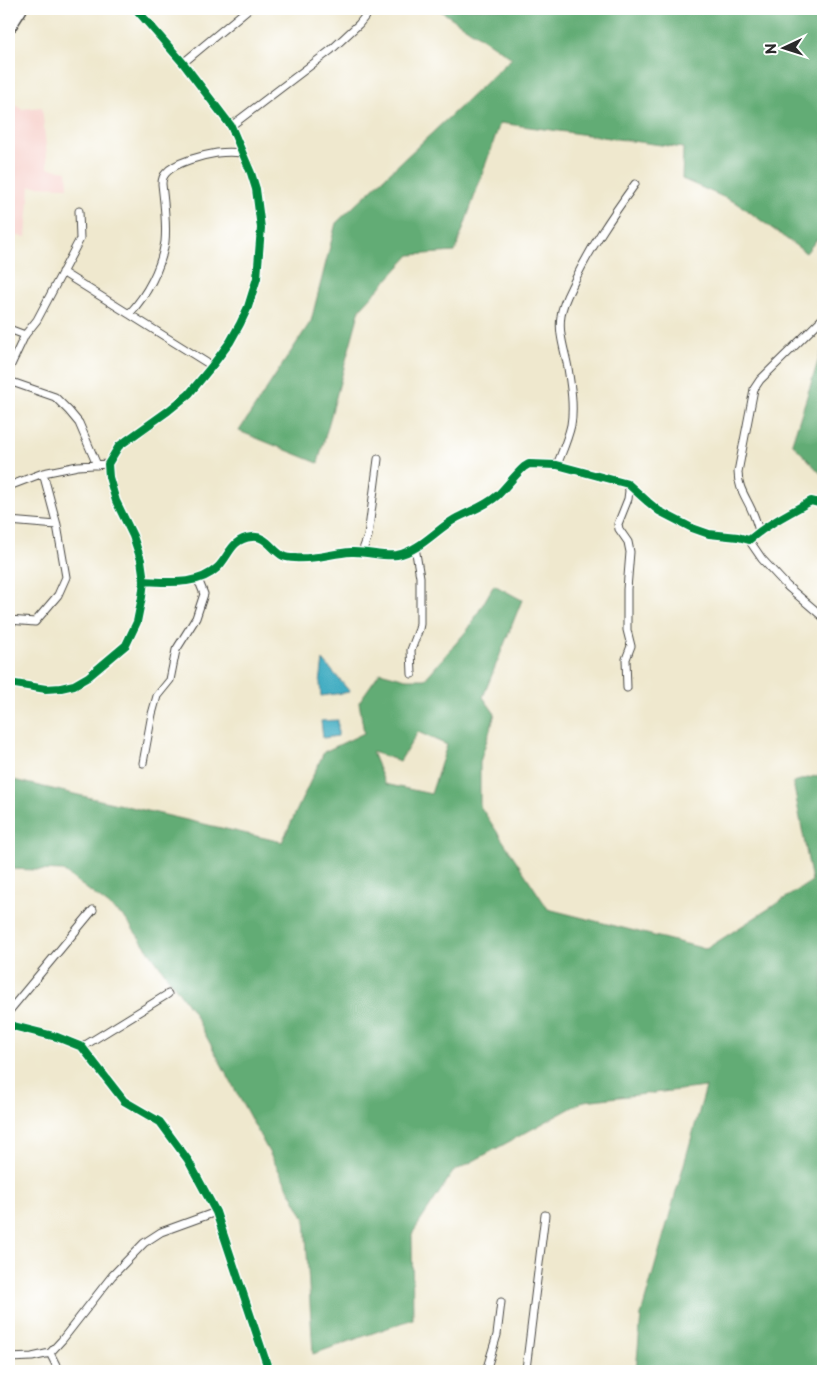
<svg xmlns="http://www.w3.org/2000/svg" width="832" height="1380" font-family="'Playpen Sans',sans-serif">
<rect width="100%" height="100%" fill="#fff"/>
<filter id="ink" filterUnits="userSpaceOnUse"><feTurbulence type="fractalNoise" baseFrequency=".02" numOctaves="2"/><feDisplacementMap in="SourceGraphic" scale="10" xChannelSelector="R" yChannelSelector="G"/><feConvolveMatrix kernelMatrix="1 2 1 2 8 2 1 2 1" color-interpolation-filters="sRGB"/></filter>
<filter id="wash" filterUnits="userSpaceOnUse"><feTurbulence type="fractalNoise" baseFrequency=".0096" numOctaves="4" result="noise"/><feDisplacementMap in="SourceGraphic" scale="20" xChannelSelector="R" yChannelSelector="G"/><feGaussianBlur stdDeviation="1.12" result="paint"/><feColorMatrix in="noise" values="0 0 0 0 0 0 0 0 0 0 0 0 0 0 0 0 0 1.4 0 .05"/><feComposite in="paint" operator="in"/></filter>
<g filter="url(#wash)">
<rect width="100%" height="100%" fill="#efe8ce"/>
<path fill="#f7d0cb" d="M9,102L22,109L42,107L48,168L67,171L68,187L30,186L26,237L9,235Z"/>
<path fill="#62ac74" stroke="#466c50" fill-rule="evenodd" d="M438,9H823V232L806,253L737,203L682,179L683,148L500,123L455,252L410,255L360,309L318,463L239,431L311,321L336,223L512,58Z
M821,352H823V476L792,443Z
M494,585L522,600L483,697L495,714L480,762V806L548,909L706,949L812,881L793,782L823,774V1371H636L641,1315L706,1087L584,1101L453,1172L412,1234L413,1319L313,1354L305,1219L192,1010L124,917L63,871L9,869V779L282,842L324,752L364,733L359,702L380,672L406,679H425L469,628ZM418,732L447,745L431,794L385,784L372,752L400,761Z"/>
<path fill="#44aec3" stroke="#386c77" d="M323,660L350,692L321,696L320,683Z
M338,720V736L323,738L321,721Z"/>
</g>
<g filter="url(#ink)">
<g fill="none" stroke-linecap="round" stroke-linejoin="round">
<g stroke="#484743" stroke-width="9">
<path id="minor" d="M183,63L248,9
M231,126L331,50L359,24L371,9
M62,272L212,366
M129,314C147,295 161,268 165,242C167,223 164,203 162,184C162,180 163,176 166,173C175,162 204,155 217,153C225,152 234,152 242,153
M9,329L25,335
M9,369L25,335L37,320L80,239L79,211
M9,381L55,397L69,411L79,423L97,465
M557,465C562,452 568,439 571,425C574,407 571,387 568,368C565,351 558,333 561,316C562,305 568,294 573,284C590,248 612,216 635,184
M9,486L43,473L78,466L108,464
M9,521L57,525
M759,531C757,524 755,517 752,511C746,497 738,488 738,472L754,389L760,380L823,318
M749,540L762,559L787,586L823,617
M362,552L368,536L378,459
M144,581C168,582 198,586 217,568C230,556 230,539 252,537C266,535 273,551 283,556C287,558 291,558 295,558C313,560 333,553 351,552C366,551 383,557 397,555C419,551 436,530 455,519C470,511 486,506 498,495C507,486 515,475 524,467L529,464L557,465L628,484L648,502L659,511L692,528L709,534L738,537L749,540C769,523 788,514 811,501L823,504
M9,620L35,622L58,595L66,577L57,525L43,473
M412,674L411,650L419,629L420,624V577L415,547
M9,683L46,689L61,688L74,685L88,677L126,645L137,622L142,597L144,581L141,560L133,536L116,501L109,477L108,464L119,446L168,411L189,394L212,366L230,342L240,324L248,307L257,278L261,228L256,189L251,173L231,126L183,63L136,9
M627,688L626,659L631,646L627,630V589L630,552L628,542L619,529L618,524L628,499L629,491L628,484
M143,763L152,714L157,696L170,680L176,650L196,618L204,594L200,584L196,580
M9,1011L93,910
M9,1025L57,1037L82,1047L124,1101L160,1122L188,1160L216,1212L269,1371
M82,1047L168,994
M50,1353L59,1371
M9,1358L32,1357L50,1353L62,1340L112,1276L144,1243L161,1232L216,1212
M526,1369L545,1215
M486,1371L497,1335L501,1302
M499,1371L526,1369L548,1371"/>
</g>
<g stroke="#484743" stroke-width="14">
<path id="trunk" d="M9,28L21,9"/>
</g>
<use href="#minor" stroke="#fff" stroke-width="7"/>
<use href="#trunk" stroke="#fff" stroke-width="11"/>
<g stroke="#fff" stroke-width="11">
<path id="cycleway" d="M144,581C168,582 198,586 217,568C230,556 230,539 252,537C266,535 273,551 283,556C287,558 291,558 295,558C313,560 333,553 351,552C366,551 383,557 397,555C419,551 436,530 455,519C470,511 486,506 498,495C507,486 515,475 524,467L529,464L557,465L628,484L648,502L659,511L692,528L709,534L738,537L749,540C769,523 788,514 811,501L823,504
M9,683L46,689L61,688L74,685L88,677L126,645L137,622L142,597L144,581L141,560L133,536L116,501L109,477L108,464L119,446L168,411L189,394L212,366L230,342L240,324L248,307L257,278L261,228L256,189L251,173L231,126L183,63L136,9
M9,1025L57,1037L82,1047L124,1101L160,1122L188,1160L216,1212L269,1371"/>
</g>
<use href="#cycleway" stroke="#00873e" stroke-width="8"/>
</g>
</g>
<rect width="832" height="1380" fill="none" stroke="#fff" stroke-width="30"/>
<g transform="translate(784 48) rotate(266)" stroke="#ffffff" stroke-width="4" paint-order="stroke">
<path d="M0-4L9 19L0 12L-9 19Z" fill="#2b2b2b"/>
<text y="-8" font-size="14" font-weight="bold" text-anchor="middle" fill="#2b2b2b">N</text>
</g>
</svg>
